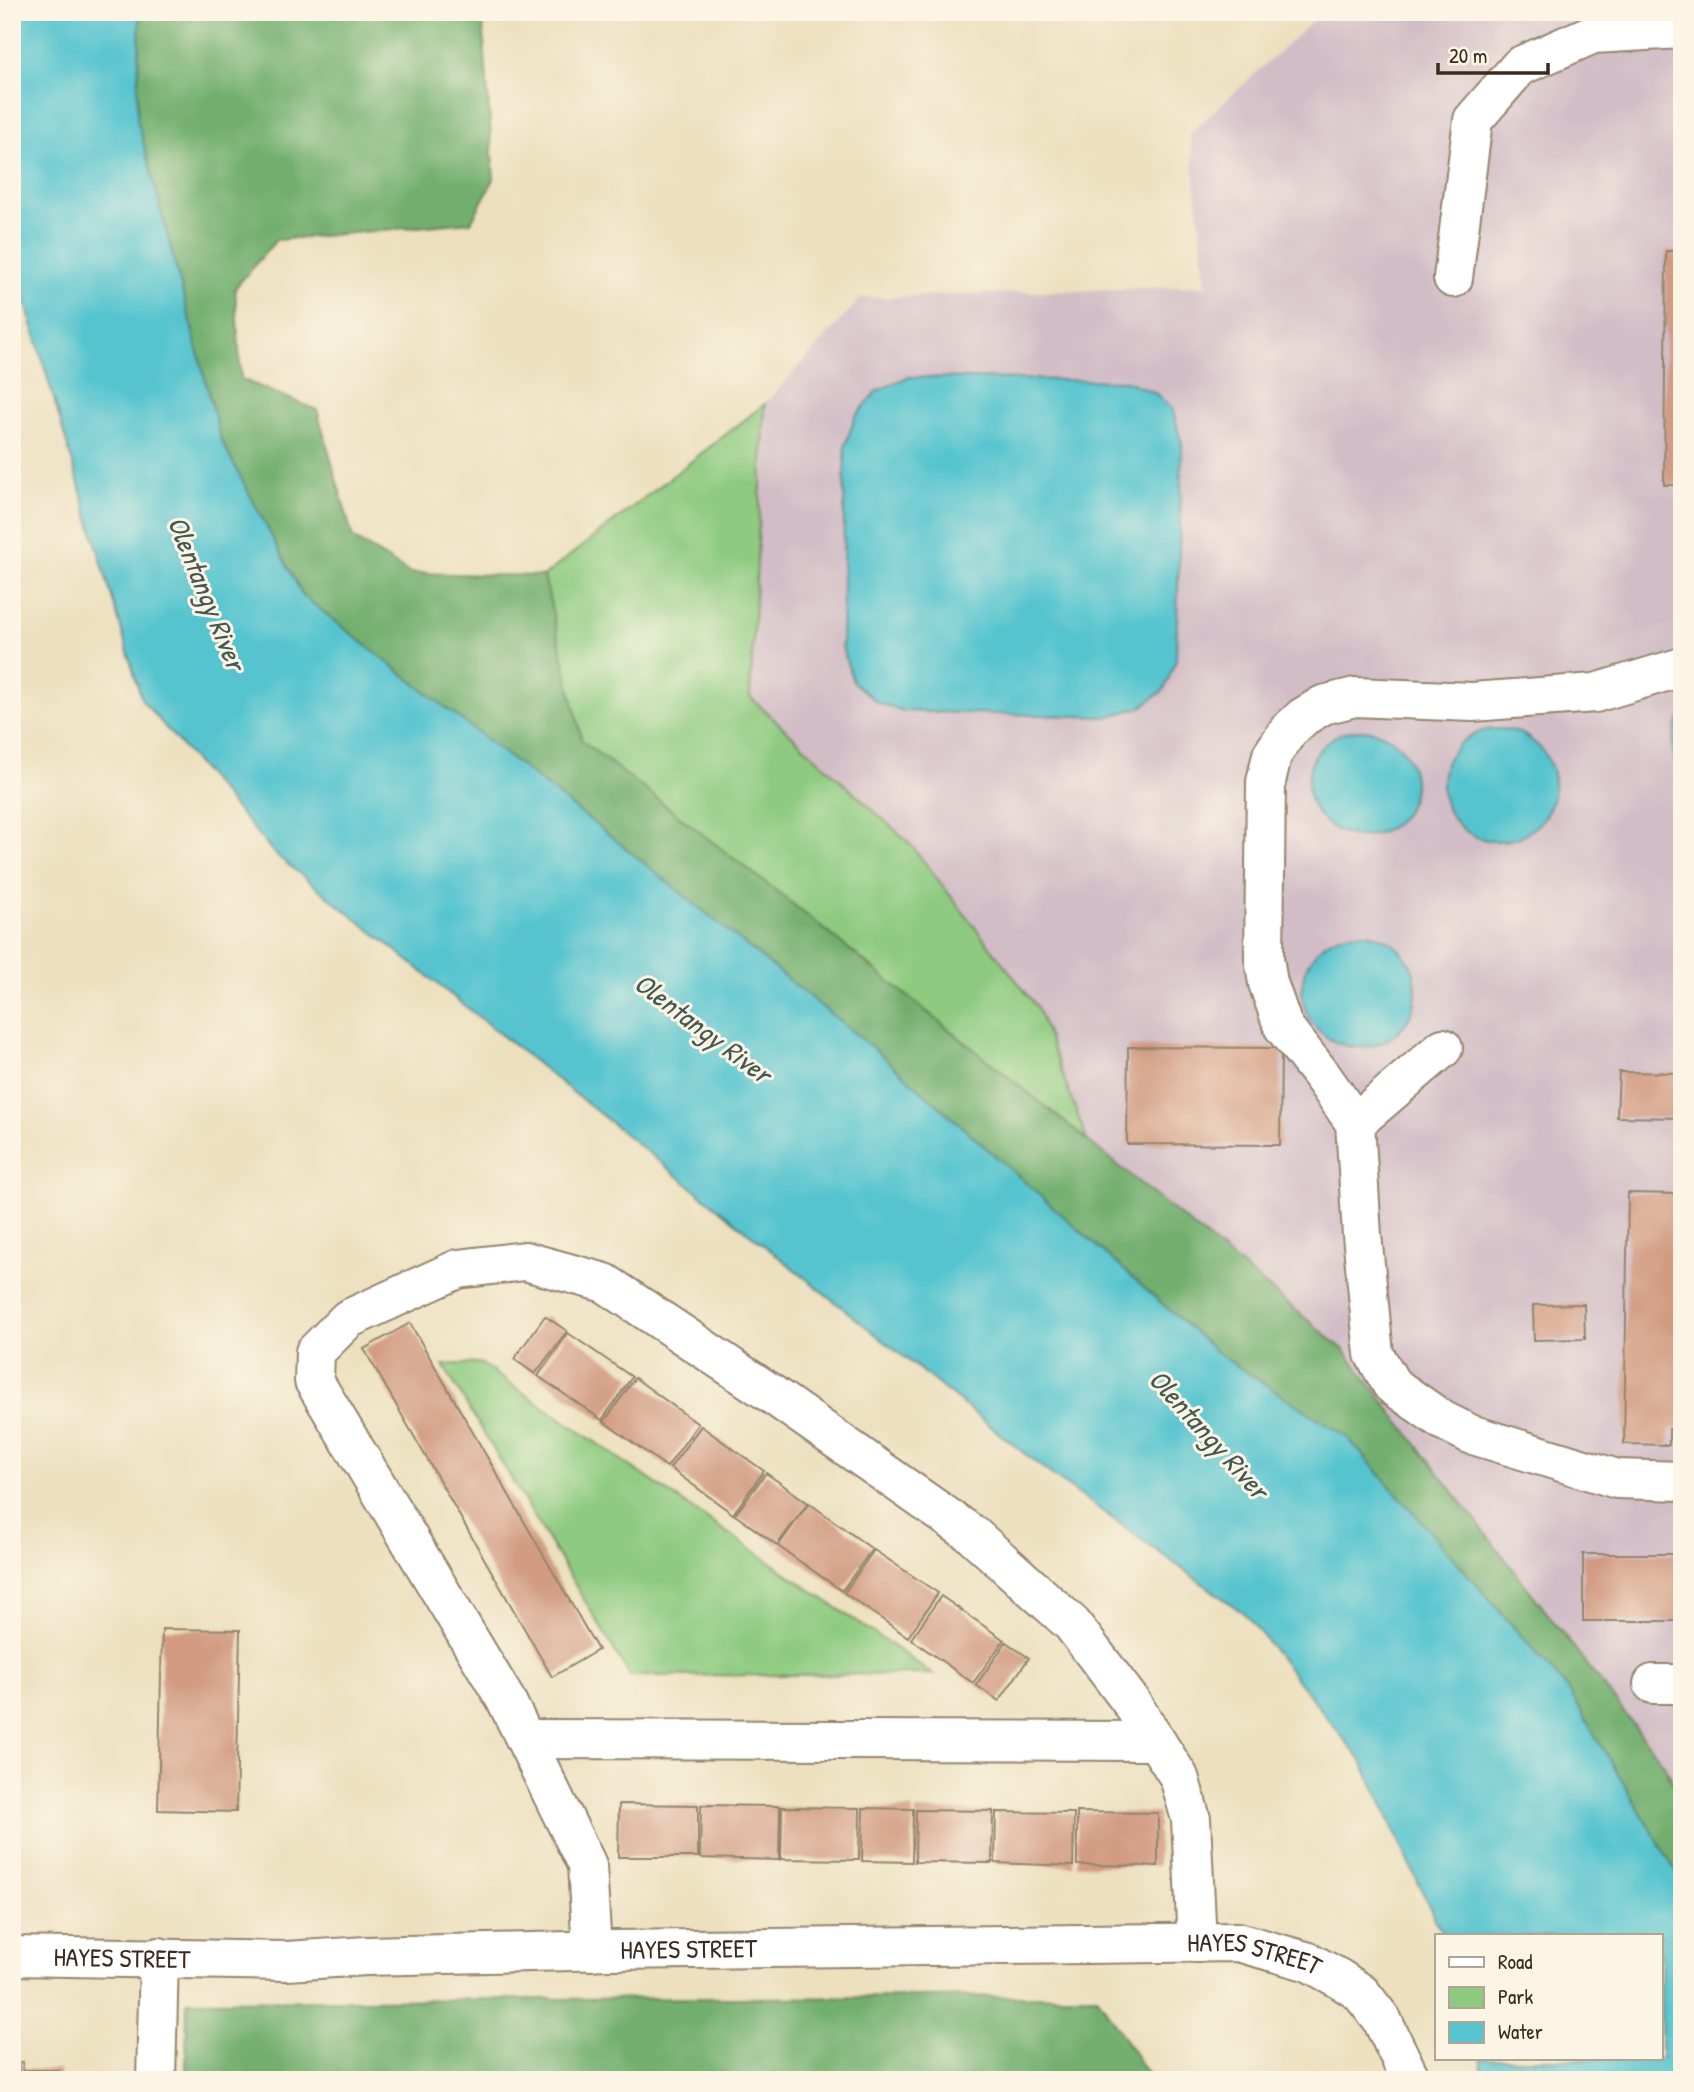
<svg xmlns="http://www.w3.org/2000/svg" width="1694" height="2092" font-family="'Patrick Hand',sans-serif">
<rect width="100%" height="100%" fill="#fcf5e5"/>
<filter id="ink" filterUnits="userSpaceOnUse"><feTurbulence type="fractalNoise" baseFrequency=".0143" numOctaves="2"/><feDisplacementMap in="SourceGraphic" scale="14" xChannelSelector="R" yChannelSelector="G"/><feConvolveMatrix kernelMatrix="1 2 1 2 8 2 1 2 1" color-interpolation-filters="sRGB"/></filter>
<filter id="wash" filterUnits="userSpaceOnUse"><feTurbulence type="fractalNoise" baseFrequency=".00686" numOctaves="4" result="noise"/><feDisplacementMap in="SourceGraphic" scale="28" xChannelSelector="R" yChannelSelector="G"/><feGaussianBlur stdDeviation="1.57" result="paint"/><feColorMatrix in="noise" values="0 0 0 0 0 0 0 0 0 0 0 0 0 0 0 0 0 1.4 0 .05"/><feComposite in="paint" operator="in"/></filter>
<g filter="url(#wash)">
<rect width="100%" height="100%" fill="#ece0bf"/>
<path fill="#d2bdc6" d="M1323,12H1682V1800L1663,1763L1343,1349L1087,1140L1037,1007L750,697L765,404L861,298L1206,286L1190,133Z"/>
<path fill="#8ecb80" stroke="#647a4f" stroke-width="2" d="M765,404L750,697L910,844L1037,1007L1087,1140L785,898L582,741L544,576Z
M480,1363L933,1674L630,1676L443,1365Z"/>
<path fill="#72af6e" stroke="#566c46" stroke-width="2" d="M140,12H482L494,179L471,222L276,240L235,288L241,379L317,410L353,538L410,573L544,576L582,741L785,898L1087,1140L1343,1349L1663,1763L1682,1800V1882L1567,1688L1348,1438L1220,1355L879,1053L619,843L303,596L221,440L137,119Z
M1097,1996L1151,2080H186L187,2001Z"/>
<path fill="#57c4cf" stroke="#497776" stroke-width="2" d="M12,12H140L137,119L221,440L303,596L619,843L879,1053L1220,1355L1348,1438L1567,1688L1682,1882V2080H1485L1480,2059H1661V1936H1443L1363,1763L1246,1615L1044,1469L275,854L142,700L29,314L12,237Z
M908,377L1126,381L1155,393L1172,408L1182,444L1176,660L1164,690L1141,707L1106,717L903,711L877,702L853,682L842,647L845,446L855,417L877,391Z
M1682,715V776C1670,759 1671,732 1682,715Z
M1442 785a56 56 0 1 1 112 0a56 56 0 1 1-112 0Z
M1308 783a53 53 0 1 1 106 0a53 53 0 1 1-106 0Z
M1302 990a57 57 0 1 1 114 0a57 57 0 1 1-114 0Z"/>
<g id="blocks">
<path fill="#d29b82" d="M1666,251H1682V485H1664Z
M1128,1047L1281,1048L1280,1145L1127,1144Z
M1619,1072L1682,1073V1118L1617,1117Z
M1628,1193L1682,1194V1429H1669V1445L1624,1444Z
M1584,1304L1585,1339L1534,1340L1533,1305Z
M545,1316L567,1331L535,1374L514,1359Z
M410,1323L598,1650L552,1677L364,1349Z
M568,1333L632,1377L602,1420L538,1376Z
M635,1378L698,1424L667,1467L604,1422Z
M701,1426L764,1471L733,1514L670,1468Z
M766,1473L808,1503L777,1545L735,1515Z
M809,1503L872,1549L842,1591L778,1546Z
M874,1550L938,1593L908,1637L844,1593Z
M1583,1554H1682V1621H1583Z
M941,1596L1004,1640L973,1683L911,1639Z
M162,1629L240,1630L236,1812L158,1810Z
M1006,1642L1029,1658L999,1701L976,1685Z
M619,1804L698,1805V1857H618Z
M701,1805L780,1806L779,1860L700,1858Z
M782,1807L860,1808L859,1860L781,1859Z
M863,1808L913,1809L912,1862L862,1861Z
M916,1810L993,1811L992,1863L915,1862Z
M996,1812L1074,1813L1073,1866L995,1863Z
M1077,1812L1158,1813V1866L1077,1865Z
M23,2062V2070H59L60,2080H12V2063Z"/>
</g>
</g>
<g filter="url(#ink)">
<use href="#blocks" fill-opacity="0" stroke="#94856e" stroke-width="2"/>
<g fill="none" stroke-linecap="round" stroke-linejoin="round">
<g stroke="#94856e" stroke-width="42">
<g id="minor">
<path d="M1453,278L1473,120L1520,66L1593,34L1682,29"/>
<path d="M1682,667L1595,693L1472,702L1355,697L1323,705L1303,717L1288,731L1272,755L1266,782L1264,958L1268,983L1283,1026L1322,1076L1355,1123L1362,1235L1374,1354L1392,1385L1442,1420L1470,1434L1617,1479L1682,1481"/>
<path d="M1355,1123L1443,1048"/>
<path d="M1653,1684H1682"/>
<path d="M526,1739L1156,1741"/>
<path d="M592,1951L587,1865L507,1702L314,1381L315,1352L348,1319L458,1269L525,1261L605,1283L770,1393L973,1535L1072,1624L1131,1702L1179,1777L1191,1819L1197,1943"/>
<path id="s1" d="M12,1956L286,1961L367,1956L612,1950L1238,1942L1309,1962L1340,1979L1361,1993L1382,2020L1411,2080"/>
<path d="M156,2080L159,1957"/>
</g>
</g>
<use href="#minor" stroke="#fff" stroke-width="38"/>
</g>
</g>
<g text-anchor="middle" stroke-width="6" stroke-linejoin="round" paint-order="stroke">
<g font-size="26" fill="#3b2a1e" stroke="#fcf5e5">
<text dy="9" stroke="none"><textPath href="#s1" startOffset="677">HAYES STREET</textPath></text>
<text dy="9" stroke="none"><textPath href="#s1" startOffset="110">HAYES STREET</textPath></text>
<text dy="9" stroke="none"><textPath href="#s1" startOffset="1244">HAYES STREET</textPath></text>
</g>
<g font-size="28" font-style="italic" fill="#435853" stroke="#fcf5e5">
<text transform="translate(207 593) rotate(68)" y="10">Olentangy River</text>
<text transform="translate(703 1028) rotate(37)" y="10">Olentangy River</text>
<text transform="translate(1209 1434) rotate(48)" y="10">Olentangy River</text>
</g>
</g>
<rect width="1694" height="2092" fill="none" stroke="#fcf5e5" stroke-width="42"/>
<rect x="1435" y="1934" width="228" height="126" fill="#fcf5e5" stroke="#afa495" stroke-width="2"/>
<rect x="1449" y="1957" width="35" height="10" fill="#ffffff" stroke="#afa495" stroke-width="2"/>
<text x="1498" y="1969" font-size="21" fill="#3b2a1e">Road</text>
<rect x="1449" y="1987" width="35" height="21" fill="#8ecb80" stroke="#afa495" stroke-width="2"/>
<text x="1498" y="2004" font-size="21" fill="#3b2a1e">Park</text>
<rect x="1449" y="2022" width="35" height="21" fill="#57c4cf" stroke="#afa495" stroke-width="2"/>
<text x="1498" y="2039" font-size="21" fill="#3b2a1e">Water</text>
<path d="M1438 63v10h110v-10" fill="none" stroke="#3b2a1e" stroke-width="3.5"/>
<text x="1449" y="63" font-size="21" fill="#3b2a1e" stroke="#fcf5e5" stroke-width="5" paint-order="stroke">20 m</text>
</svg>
